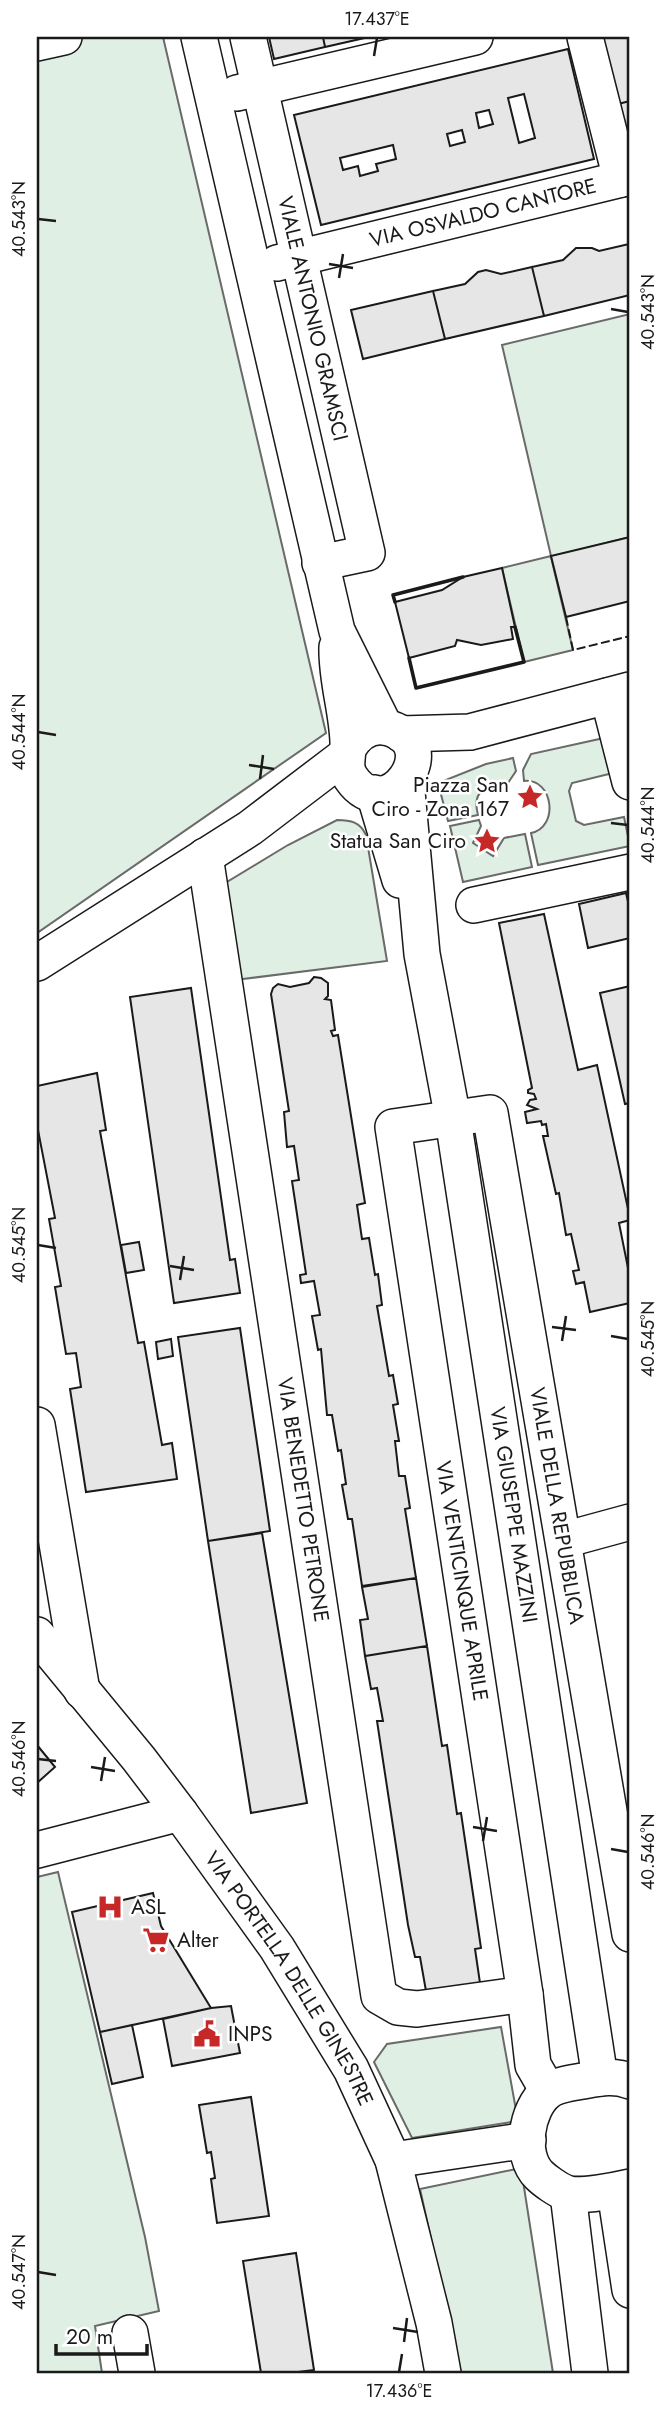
<svg xmlns="http://www.w3.org/2000/svg" width="667" height="2410" font-family="Jost,sans-serif">
<rect width="100%" height="100%" fill="#fff"/>
<path fill="#e0efe3" stroke="#6a6a6a" stroke-width="2" d="M37,37H163L326,733L37,933Z
M630,314V537L551,557L573,650L524,662L502,568L551,556L502,345Z
M604,738L613,773L572,783L569,791L576,821L584,825L624,817L630,846L538,865L531,833C559,828 554,778 524,781L523,770L531,754Z
M513,758L516,771L508,783C487,789 471,788 478,815L448,821L438,783L486,764Z
M337,820C351,820 360,822 366,835L387,961L235,980L222,885L288,845Z
M479,820L481,826L473,843L493,856L504,838L525,834L532,867L463,882L450,826Z
M58,1872L145,2237L159,2311L95,2326L102,2373H37V1877Z
M501,2027L518,2121L412,2138L374,2062L387,2044Z
M521,2168L553,2373H461L420,2189Z"/>
<path fill="#e6e6e6" stroke="#1a1a1a" stroke-width="2" fill-rule="evenodd" d="M269,37H323L325,47L274,59Z
M323,37H369L325,47Z
M602,37H630V101L618,104Z
M568,49L594,159L321,225L294,115ZM524,94L535,138L519,143L508,98ZM489,110L493,124L479,128L476,113ZM462,130L465,142L450,146L447,134ZM393,145L396,159L376,164L378,171L360,176L358,166L343,170L340,158Z
M630,101V154L618,104Z
M629,244L630,295L544,316L532,267L563,260L576,248H592L599,251Z
M532,267L544,316L445,339L433,291L465,284L478,272L486,270L501,274Z
M433,291L445,339L363,359L351,310Z
M630,537V601L566,617L551,556Z
M502,568L515,627H511L513,639L481,645L457,640L455,646L409,658L395,602L442,590L463,577Z
M626,893L630,910V938L588,948L579,904Z
M544,914L578,1070L597,1065L630,1218V1220L619,1223L630,1278V1303L590,1312L584,1282L576,1284L573,1271L579,1270L571,1234L566,1235L559,1193L556,1194L543,1136H548L546,1124L542,1125L541,1121L527,1123L525,1112L537,1109L527,1105L530,1100L536,1099L534,1094L528,1093V1090L532,1088L499,923Z
M314,977L321,978L328,983V996L325,999L331,1000L335,1030L331,1031L333,1036L338,1035L365,1203L357,1205L362,1239L369,1238L375,1275L378,1274L382,1305L377,1306L389,1376L393,1375L398,1404L393,1405L399,1441H395L399,1476H405L410,1508L405,1509L416,1578L362,1586L352,1519H348L342,1485L346,1484L341,1450L338,1451L332,1415H327L321,1349L318,1350L312,1316L320,1315L314,1281L301,1283L300,1275L306,1274L292,1181L299,1180L294,1146L287,1147L284,1112L289,1111L271,994L273,988L278,984L290,987L309,983Z
M630,986V1103L625,1104L600,993Z
M191,988L230,1260L235,1259L240,1293L174,1303L130,997Z
M97,1073L106,1130L100,1131L138,1343L144,1342L162,1445L172,1443L177,1479L86,1492L70,1389L81,1387L76,1353L66,1354L55,1287L61,1286L49,1219L55,1218L37,1125V1086Z
M139,1242L144,1270L126,1273L121,1245Z
M240,1328L270,1531L208,1541L178,1337Z
M171,1339L173,1356L158,1359L156,1342Z
M262,1533L307,1803L251,1813L208,1541Z
M416,1578L427,1646L365,1656L360,1620L368,1619L362,1587Z
M427,1646L442,1746L447,1745L457,1814L461,1813L481,1948L475,1949L480,1983L426,1991L420,1957H415L408,1925L377,1721H383L377,1688L371,1689L365,1656Z
M37,1745L55,1767L37,1783Z
M153,1893L161,1926L211,2008L100,2032L72,1912Z
M231,2006L240,2053L172,2066L163,2019L211,2008Z
M132,2025L143,2077L112,2084L100,2032Z
M251,2097L269,2216L217,2223L211,2179L215,2178L211,2152L207,2153L199,2105Z
M296,2253L314,2370L290,2373H261L243,2261Z"/>
<g fill="none" stroke-linecap="round" stroke-linejoin="round">
<g stroke="#1a1a1a" stroke-width="38">
<g id="minor">
<path d="M199,37L337,631L385,727"/>
<path id="s1" d="M248,37L367,553L320,563"/>
<path d="M585,37L621,179"/>
<path d="M37,43L64,37"/>
<path d="M237,93L475,37"/>
<path id="s2" d="M277,263L630,177"/>
<path d="M337,647C336,679 347,710 348,742C349,756 343,766 351,778C386,830 448,745 389,728C372,723 358,732 349,747"/>
<path d="M608,696L630,782"/>
<path d="M401,734L470,732L630,690"/>
<path id="s3" d="M406,781L422,954L453,1119L600,2078"/>
<path d="M374,793L400,880"/>
<path id="s4" d="M205,856L379,1996L398,2007L417,2009L525,1994"/>
<path d="M474,905L630,872"/>
<path d="M37,963L250,828L346,755"/>
<path d="M37,1425L82,1691"/>
<path d="M564,1540L630,1522"/>
<path id="s5" d="M37,1635L139,1759L180,1813L277,1948L351,2069L393,2160L434,2323L443,2373"/>
<path d="M37,1850L180,1813"/>
<path d="M630,2081C614,2075 600,2078 583,2081C572,2083 555,2085 547,2092C526,2109 519,2155 539,2175C545,2181 558,2190 566,2193C578,2198 617,2190 630,2187"/>
<path id="s6" d="M548,2091L533,2065L525,1994L393,1127L490,1113L630,1934"/>
<path d="M393,2160L528,2140"/>
<path d="M615,2191L630,2290"/>
<path d="M568,2194L590,2373"/>
<path d="M130,2333L137,2373"/>
</g>
</g>
<use href="#minor" stroke="#fff" stroke-width="35"/>
<path stroke="#1a1a1a" stroke-width="2" stroke-dasharray="9 3.5" stroke-linecap="butt" d="M566,617L573,650L630,636"/>
<path stroke="#1a1a1a" stroke-width="3.5" d="M395,602L393,595L463,577
M409,658L416,688L524,662L515,627"/>
</g>
<path fill="none" stroke="#1a1a1a" stroke-width="2.5" d="M374,56L377,38M38,219L56,221M329,264L353,268M339,278L343,254M611,309L628,312M38,732L56,735M249,765L274,769M260,779L263,755M611,823L628,825M38,1245L56,1248M170,1266L194,1270M180,1280L184,1256M552,1327L576,1330M611,1336L628,1339M562,1341L566,1316M38,1759L56,1761M91,1767L115,1771M101,1781L105,1757M473,1827L497,1831M483,1841L487,1817M611,1849L628,1852M38,2272L56,2275M393,2328L418,2332M404,2342L407,2318M399,2372L402,2354"/>
<defs>
<g id="sight-bare" transform="scale(2.1)"><path d="M0-6L1.8-2.2L6-1.7L2.9 1.2L3.7 5.4L0 3.3L-3.7 5.4L-2.9 1.2L-6-1.7L-1.8-2.2Z" fill="#c62828" stroke="#fff" stroke-width="2.5" paint-order="stroke"/></g>
<g id="hospital-bare" transform="scale(2.1)"><path d="M-5-5h3v3.5h4V-5h3V5h-3V1.5h-4V5h-3Z" fill="#c62828" stroke="#fff" stroke-width="2.5" paint-order="stroke"/></g>
<g id="supermarket-bare" transform="scale(2.1)"><path d="M-6-5.5h2.5l.6 2H6L4.5 2H-2.5L-4.4-4H-6ZM-1.5 3.2a1.3 1.3 0 1 0 .1 0ZM3 3.2a1.3 1.3 0 1 0 .1 0Z" fill="#c62828" stroke="#fff" stroke-width="2.5" paint-order="stroke"/></g>
<g id="civic-bare" transform="scale(2.1)"><path d="M-.6-6.5H3V-4.5H.6V-3L4-1V1h2V6H-6V1h2V-1L-.6-3ZM-1.2 2.5V6h2.4V2.5Z" fill="#c62828" stroke="#fff" stroke-width="2.5" paint-order="stroke"/></g>
</defs>
<g fill-rule="evenodd">
<use href="#sight-bare" x="530" y="797"/>
<use href="#sight-bare" x="487" y="841"/>
<use href="#hospital-bare" x="110" y="1907"/>
<use href="#supermarket-bare" x="156" y="1940"/>
<use href="#civic-bare" x="207" y="2034"/>
</g>
<g text-anchor="middle" stroke-width="5" stroke-linejoin="round" paint-order="stroke">
<g font-size="21" fill="#1a1a1a" stroke="#fff">
<text dy="7" stroke="none"><textPath href="#s2" startOffset="212">VIA OSVALDO CANTORE</textPath></text>
<text dy="7" stroke="none"><textPath href="#s1" startOffset="289">VIALE ANTONIO GRAMSCI</textPath></text>
<text dy="7" stroke="none"><textPath href="#s4" startOffset="651">VIA BENEDETTO PETRONE</textPath></text>
<text dy="7" stroke="none"><textPath href="#s6" startOffset="1475">VIALE DELLA REPUBBLICA</textPath></text>
<text dy="7" stroke="none"><textPath href="#s3" startOffset="742">VIA GIUSEPPE MAZZINI</textPath></text>
<text transform="translate(462 1581) rotate(81)" y="7">VIA VENTICINQUE APRILE</text>
<text dy="7" stroke="none"><textPath href="#s5" startOffset="427">VIA PORTELLA DELLE GINESTRE</textPath></text>
</g>
<g font-size="21" fill="#1a1a1a" stroke="#fff" text-anchor="start">
<text x="509" y="792" text-anchor="end">Piazza San<tspan x="509" dy="24">Ciro - Zona 167</tspan></text>
<text x="466" y="848" text-anchor="end">Statua San Ciro</text>
<text x="131" y="1914">ASL</text>
<text x="177" y="1947">Alter</text>
<text x="228" y="2041">INPS</text>
</g>
</g>
<rect width="667" height="2410" fill="none" stroke="#ffffff" stroke-width="77"/>
<path d="M56 2344v10h91v-10" fill="none" stroke="#1a1a1a" stroke-width="3.5"/>
<text x="66" y="2344" font-size="21" fill="#1a1a1a" stroke="#ffffff" stroke-width="5" paint-order="stroke">20 m</text>
<rect x="38" y="38" width="590" height="2334" fill="none" stroke="#1a1a1a" stroke-width="2.5"/>
<g font-size="18" text-anchor="middle" fill="#1a1a1a">
<text x="377" y="25">17.437°E</text>
<text transform="translate(19 219) rotate(-90)" y="6">40.543°N</text>
<text transform="translate(648 312) rotate(-90)" y="6">40.543°N</text>
<text transform="translate(19 732) rotate(-90)" y="6">40.544°N</text>
<text transform="translate(648 825) rotate(-90)" y="6">40.544°N</text>
<text transform="translate(19 1245) rotate(-90)" y="6">40.545°N</text>
<text transform="translate(648 1339) rotate(-90)" y="6">40.545°N</text>
<text transform="translate(19 1759) rotate(-90)" y="6">40.546°N</text>
<text transform="translate(648 1852) rotate(-90)" y="6">40.546°N</text>
<text transform="translate(19 2272) rotate(-90)" y="6">40.547°N</text>
<text x="399" y="2397">17.436°E</text>
</g>
</svg>
